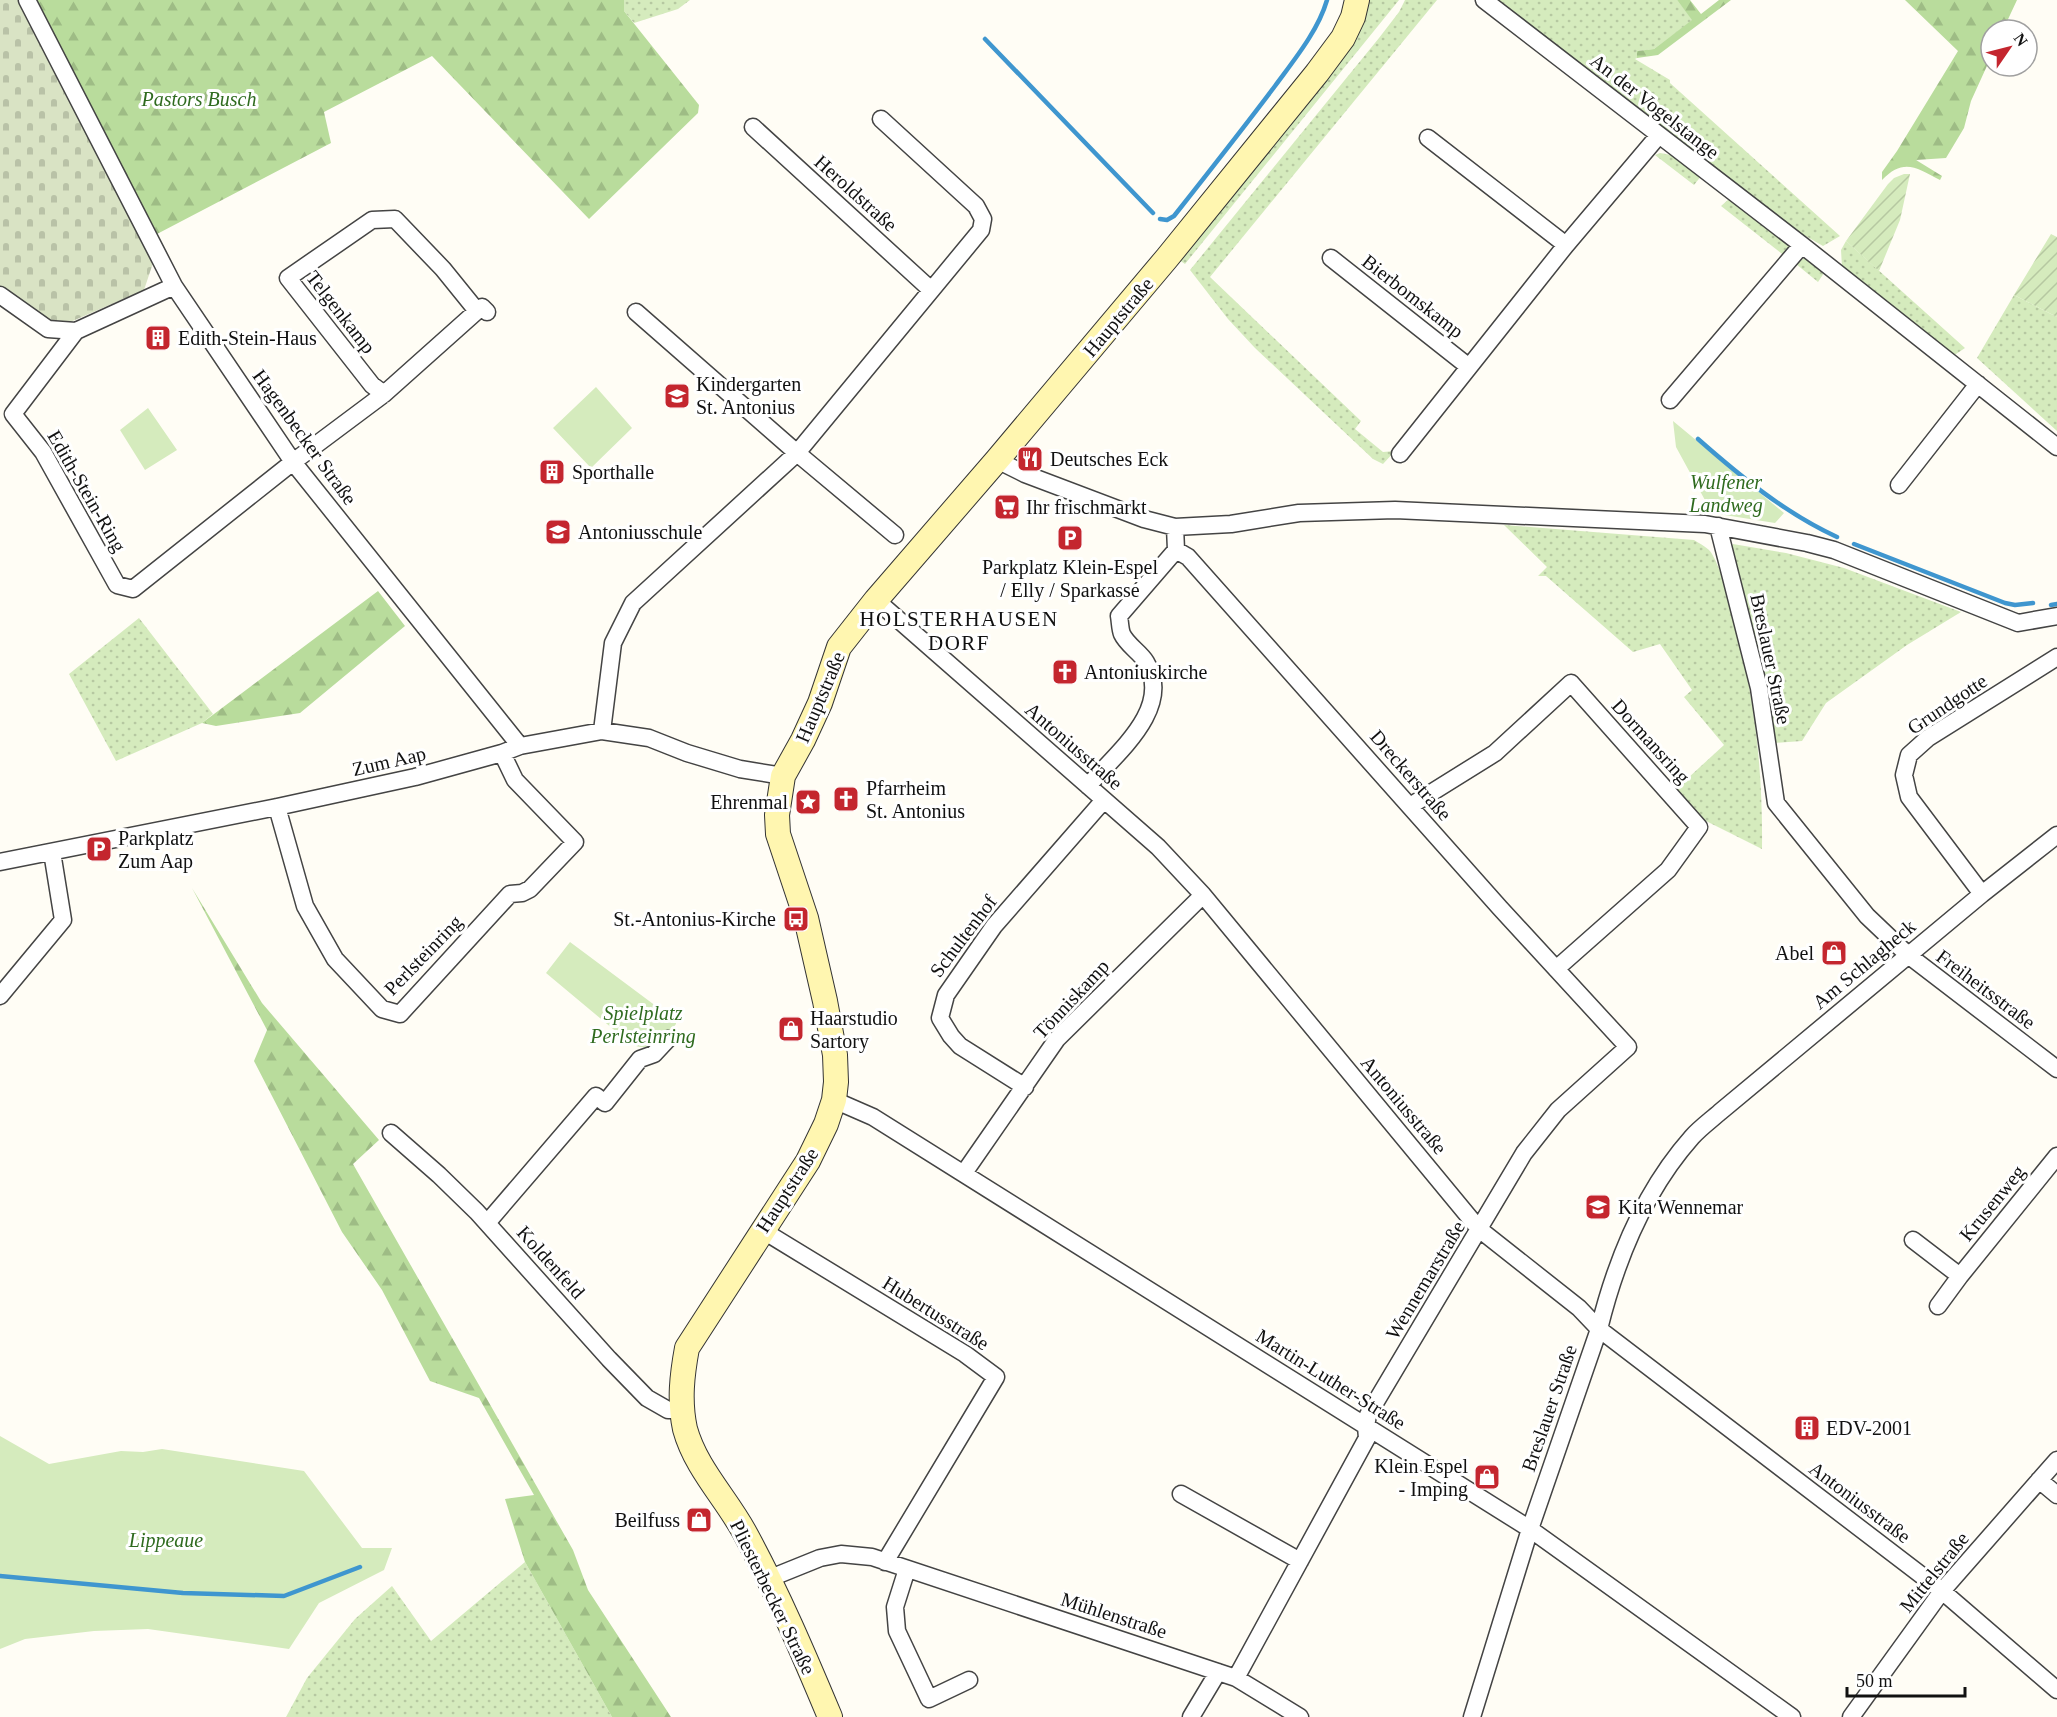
<svg xmlns="http://www.w3.org/2000/svg" width="2057" height="1717" font-family="Georgia,serif">
<defs>
<pattern id="grass-dots" width="8" height="8" patternUnits="userSpaceOnUse" patternTransform="scale(1.5)"><rect width="8" height="8" fill="#d5ebbd"/><path d="M2 2h.1M6 6h.1" fill="none" stroke="#b6c8a1" stroke-width="1.8" stroke-linecap="round"/></pattern>
<pattern id="forest-firs" width="22" height="20" patternUnits="userSpaceOnUse" patternTransform="scale(1.5)"><rect width="22" height="20" fill="#b9dc9c"/><path d="M5 1l3.5 6h-7zM16 11l3.5 6h-7z" fill="#9ebc85"/></pattern>
<pattern id="cemetery-stones" width="16" height="16" patternUnits="userSpaceOnUse" patternTransform="scale(1.5)"><rect width="16" height="16" fill="#d9e3c4"/><path d="M2 7V4a2 2 0 0 1 4 0v3zM10 15v-3a2 2 0 0 1 4 0v3z" fill="#b9c2a7"/></pattern>
<pattern id="garden-furrows" width="10" height="10" patternUnits="userSpaceOnUse" patternTransform="scale(1.5)"><rect width="10" height="10" fill="#d5ebbd"/><path d="M-1 1l2-2M0 10L10 0M9 11l2-2" fill="none" stroke="#b6c8a1"/></pattern>
</defs>
<rect width="100%" height="100%" fill="#fffdf5"/>
<path fill="url(#grass-dots)" d="M624,0H690L678,9L634,23L624,11Z
M1369,0H1399L1185,264L1179,260L1364,12Z
M1405,0H1437L1210,277L1361,421L1355,429L1383,452L1395,451L1383,464L1373,459L1255,348L1228,319L1190,270L1379,38L1399,12Z
M1494,0H1677L1693,20L1654,49L1637,51V58L1635,59L1670,80V83L1840,236L1823,246L1804,235L1797,234Z
M1660,153L1677,156L1702,175L1694,185L1655,155Z
M1729,199L1789,245V249L1786,257L1721,206Z
M1846,241L1965,348L1953,356L1842,267L1841,250Z
M1804,258H1810L1826,270L1818,282L1796,264Z
M2014,295L2057,317V431L1977,358Z
M1504,525L1694,540C1700,544 1709,548 1712,554C1722,571 1726,592 1731,610C1754,689 1763,767 1762,849L1704,820L1676,789L1724,745L1684,697L1692,690L1660,644L1633,652L1546,576H1538L1547,567Z
M1733,544L1786,553L1844,568L1961,612L1907,645L1826,703L1802,741L1774,743L1727,553Z
M139,618L213,714L202,723L116,761L69,674Z
M525,1562L612,1717H286L307,1678L355,1619L392,1586L431,1641Z"/>
<path fill="url(#forest-firs)" d="M36,0H624V11L699,105L698,113L589,219L432,56L324,112L331,143L157,234Z
M1677,0H1690L1701,14L1719,0H1731L1658,55L1637,58V51L1654,49L1692,20Z
M1905,0H2017L2003,30H1991V57L1971,101L1964,128L1946,158L1916,160L1942,176L1940,180C1916,167 1903,158 1882,180V172L1897,151L1958,51Z
M378,591L405,626L300,713L216,726L202,723Z
M192,888L262,1003L379,1140L353,1164L573,1550L588,1590L671,1717H612L525,1562L505,1499L534,1495L479,1398L430,1381L382,1290L342,1232L254,1061L267,1030Z"/>
<path fill="url(#cemetery-stones)" d="M0,0H18L154,260L144,290L68,323L47,321L0,287Z"/>
<path fill="#d5ebbd" d="M596,387L632,428L591,468L553,428Z
M148,408L177,450L145,470L120,430Z
M1673,421L1784,513L1775,523L1712,513L1676,447Z
M570,942L676,1021V1024C664,1039 652,1054 631,1044L546,973Z
M0,1436L49,1464L121,1451L143,1452L162,1449L304,1471L362,1548H392L384,1570L319,1603L289,1649L148,1629L94,1631L25,1639L0,1649Z"/>
<path fill="url(#garden-furrows)" d="M1904,174H1910L1900,220L1879,271L1846,241L1888,184L1894,178Z
M2051,234L2057,237V317L2014,295Z"/>
<g fill="none" stroke-linecap="round" stroke-linejoin="round">
<path stroke="#3f96cf" stroke-width="4.5" d="M985,39L1153,213
M1160,219L1167,220L1174,216C1208,173 1242,130 1275,86C1294,60 1318,31 1327,0
M1698,439C1740,476 1785,513 1837,537
M1854,544L2005,603L2015,605L2033,603
M2051,605L2057,604
M0,1576L183,1593L284,1596L360,1567"/>
<g stroke="#444" stroke-width="19">
<path id="minor" d="M27,0L174,286L293,462L520,746
M1484,0L1802,245L2057,447
M753,127L930,289
M1428,138L1566,245
M1331,258L1469,367
M174,286L76,331L13,414L43,452L117,585L133,589L293,462L384,394L477,311L482,307L487,312
M0,295L48,329L76,331
M636,312L797,453L895,535
M384,394L372,385L288,278L372,220L395,219L443,269L477,311
M1670,400L1802,245
M1400,454L1566,245L1659,135
M997,460L1025,474L1144,519L1175,527L1231,524L1299,513L1395,510L1705,524L1807,543L1834,550L2018,623L2057,616
M1899,485L1978,384
M1718,526L1759,688L1776,803L1867,916L1908,955L2057,1069
M1175,527L1176,550L1188,557L1500,908L1628,1047L1558,1110L1524,1153L1368,1415L1366,1426L1367,1438L1236,1678
M876,600L1158,847L1203,895L1479,1229L1579,1308L1599,1329L1942,1591L2057,1690
M602,731L613,643L633,603L797,453L981,230L983,219L976,206L881,119
M1088,786C1115,754 1174,709 1146,662C1140,652 1127,645 1122,634C1120,629 1120,621 1119,616L1176,550
M1410,806L1495,753L1571,683L1699,827L1668,870L1556,969
M277,807L305,906L335,959L382,1009L400,1014L510,894L522,893L530,889L575,842L515,780L502,753
M0,862L277,807L415,777L502,753L520,746L602,731L649,738L687,753L740,769L783,776
M1982,894L1909,797L1904,775L1909,755L1928,738L2057,657
M0,996L63,920L52,852
M1025,1087L960,1046L951,1036L940,1018L946,995L994,926L1104,800
M834,1100L873,1117L1530,1529L1792,1717
M391,1133L439,1175L477,1212L609,1359L647,1398L668,1410H682
M964,1173L1057,1039L1203,895
M487,1223L596,1096L605,1103L640,1059L654,1054L668,1039
M762,1230L965,1354L996,1377L885,1562
M1913,1240L1960,1276
M1938,1306L1960,1276L2057,1156
M2039,1480L2057,1495
M1181,1494L1300,1561
M907,1569L895,1607L897,1631L929,1699L969,1680
M768,1579L820,1558L841,1554L872,1557L1236,1678L1300,1717
M1191,1717L1218,1672
M1472,1717L1530,1529L1599,1329C1616,1260 1645,1190 1692,1137C1700,1128 1711,1120 1720,1112L1982,894L2057,835
M1851,1717L1942,1591L2057,1460"/>
</g>
<g stroke="#333" stroke-width="26">
<path id="secondary" d="M830,1717C804,1655 778,1594 746,1535C727,1499 696,1469 685,1429C679,1401 682,1375 687,1348L808,1161L826,1124L834,1100L836,1082L835,1055L825,1001L806,918L778,834L777,815L783,776L803,740L820,703L839,647L876,600L997,460L1167,258L1317,73L1343,38L1353,17L1357,0"/>
</g>
<use href="#minor" stroke="#fff" stroke-width="16"/>
<use href="#secondary" stroke="#fff6b0" stroke-width="24"/>
</g>
<defs>
<g id="building-square" transform="scale(1.35)"><rect x="-9" y="-9" width="18" height="18" rx="4" fill="#c4262e" stroke="#fff"/><path d="M-4-6H4V6H1V3H-1V6H-4ZM-2.5-4.3h1.7v1.8h-1.7ZM.8-4.3h1.7v1.8H.8ZM-2.5-1h1.7V.8h-1.7ZM.8-1h1.7V.8H.8Z" fill="#fff"/></g>
<g id="school-square" transform="scale(1.35)"><rect x="-9" y="-9" width="18" height="18" rx="4" fill="#c4262e" stroke="#fff"/><path d="M0-5L7-2L0 1L-7-2ZM-4 1L0 2.5L4 1V4Q0 6-4 4Z" fill="#fff"/></g>
<g id="restaurant-square" transform="scale(1.35)"><rect x="-9" y="-9" width="18" height="18" rx="4" fill="#c4262e" stroke="#fff"/><path d="M-5-6h1v4h1v-4h1v4h1v-4h1v5L-1.5 .5V6h-2V.5L-5-1ZM5-6V6H3V1.5H1.5Q1.5-4 5-6Z" fill="#fff"/></g>
<g id="supermarket-square" transform="scale(1.35)"><rect x="-9" y="-9" width="18" height="18" rx="4" fill="#c4262e" stroke="#fff"/><path d="M-6-5.5h2.5l.6 2H6L4.5 2H-2.5L-4.4-4H-6ZM-1.5 3.2a1.3 1.3 0 1 0 .1 0ZM3 3.2a1.3 1.3 0 1 0 .1 0Z" fill="#fff"/></g>
<g id="parking-square" transform="scale(1.35)"><rect x="-9" y="-9" width="18" height="18" rx="4" fill="#c4262e" stroke="#fff"/><path d="M-3.5-5.5H1a3.5 3.5 0 0 1 0 7H-1V5.5H-3.5ZM-1-3.4V-.6H.8a1.4 1.4 0 0 0 0-2.8Z" fill="#fff"/></g>
<g id="church-square" transform="scale(1.35)"><rect x="-9" y="-9" width="18" height="18" rx="4" fill="#c4262e" stroke="#fff"/><path d="M-1.2-6h2.4v3.5h3.3v2.4h-3.3V6h-2.4V-.1h-3.3v-2.4h3.3Z" fill="#fff"/></g>
<g id="sight-square" transform="scale(1.35)"><rect x="-9" y="-9" width="18" height="18" rx="4" fill="#c4262e" stroke="#fff"/><path d="M0-6L1.8-2.2L6-1.7L2.9 1.2L3.7 5.4L0 3.3L-3.7 5.4L-2.9 1.2L-6-1.7L-1.8-2.2Z" fill="#fff"/></g>
<g id="bus-square" transform="scale(1.35)"><rect x="-9" y="-9" width="18" height="18" rx="4" fill="#c4262e" stroke="#fff"/><path d="M-5-6H5V4H4V6H2V4H-2V6H-4V4H-5ZM-3.5-4V0h7V-4ZM-3.5 1.2v1.5H-2V1.2ZM2 1.2v1.5H3.5V1.2Z" fill="#fff"/></g>
<g id="shop-square" transform="scale(1.35)"><rect x="-9" y="-9" width="18" height="18" rx="4" fill="#c4262e" stroke="#fff"/><path d="M-5-2.5h2.3a2.7 3.5 0 0 1 5.4 0H5L5.5 6h-11ZM-1.5-2.5h3a1.5 2.3 0 0 0-3 0Z" fill="#fff"/></g>
</defs>
<g fill-rule="evenodd">
<use href="#building-square" x="158" y="338"/>
<use href="#school-square" x="677" y="396"/>
<use href="#restaurant-square" x="1030" y="459"/>
<use href="#building-square" x="552" y="472"/>
<use href="#supermarket-square" x="1007" y="507"/>
<use href="#school-square" x="558" y="532"/>
<use href="#parking-square" x="1070" y="538"/>
<use href="#church-square" x="1065" y="672"/>
<use href="#church-square" x="846" y="799"/>
<use href="#sight-square" x="808" y="802"/>
<use href="#parking-square" x="99" y="849"/>
<use href="#bus-square" x="796" y="919"/>
<use href="#shop-square" x="1834" y="953"/>
<use href="#shop-square" x="791" y="1029"/>
<use href="#school-square" x="1598" y="1207"/>
<use href="#building-square" x="1807" y="1428"/>
<use href="#shop-square" x="1487" y="1477"/>
<use href="#shop-square" x="699" y="1520"/>
</g>
<g text-anchor="middle" stroke-width="6" stroke-linejoin="round" paint-order="stroke">
<g font-size="20" font-style="italic" fill="#2f6b1f" stroke="#fff">
<text x="199" y="106">Pastors Busch</text>
<text x="1726" y="489">Wulfener<tspan x="1726" dy="23">Landweg</tspan></text>
<text x="643" y="1020">Spielplatz<tspan x="643" dy="23">Perlsteinring</tspan></text>
<text x="166" y="1547">Lippeaue</text>
</g>
<g font-size="20" fill="#111" stroke="#fff">
<text transform="translate(1655 106) rotate(38)" y="7">An der Vogelstange</text>
<text transform="translate(856 193) rotate(42)" y="7">Heroldstraße</text>
<text transform="translate(1413 296) rotate(38)" y="7">Bierbomskamp</text>
<text transform="translate(341 312) rotate(52)" y="7">Telgenkamp</text>
<text transform="translate(1118 317) rotate(-50)" y="7">Hauptstraße</text>
<text transform="translate(305 437) rotate(54)" y="7">Hagenbecker Straße</text>
<text transform="translate(87 491) rotate(60)" y="7">Edith-Stein-Ring</text>
<text transform="translate(1771 659) rotate(78)" y="7">Breslauer Straße</text>
<text transform="translate(820 697) rotate(-67)" y="7">Hauptstraße</text>
<text transform="translate(1947 704) rotate(-34)" y="7">Grundgotte</text>
<text transform="translate(1651 741) rotate(48)" y="7">Dormansring</text>
<text transform="translate(1074 746) rotate(41)" y="7">Antoniusstraße</text>
<text transform="translate(389 761) rotate(-13)" y="7">Zum Aap</text>
<text transform="translate(1411 775) rotate(49)" y="7">Dreckerstraße</text>
<text transform="translate(963 936) rotate(-53)" y="7">Schultenhof</text>
<text transform="translate(423 955) rotate(-46)" y="7">Perlsteinring</text>
<text transform="translate(1864 964) rotate(-40)" y="7">Am Schlagheck</text>
<text transform="translate(1986 989) rotate(37)" y="7">Freiheitsstraße</text>
<text transform="translate(1071 999) rotate(-47)" y="7">Tönniskamp</text>
<text transform="translate(1404 1105) rotate(50)" y="7">Antoniusstraße</text>
<text transform="translate(787 1190) rotate(-57)" y="7">Hauptstraße</text>
<text transform="translate(1992 1203) rotate(-51)" y="7">Krusenweg</text>
<text transform="translate(551 1262) rotate(48)" y="7">Koldenfeld</text>
<text transform="translate(1425 1280) rotate(-59)" y="7">Wennemarstraße</text>
<text transform="translate(936 1313) rotate(32)" y="7">Hubertusstraße</text>
<text transform="translate(1331 1379) rotate(32)" y="7">Martin-Luther-Straße</text>
<text transform="translate(1549 1408) rotate(-71)" y="7">Breslauer Straße</text>
<text transform="translate(1860 1502) rotate(37)" y="7">Antoniusstraße</text>
<text transform="translate(1934 1572) rotate(-51)" y="7">Mittelstraße</text>
<text transform="translate(773 1597) rotate(64)" y="7">Pliesterbecker Straße</text>
<text transform="translate(1114 1615) rotate(18)" y="7">Mühlenstraße</text>
</g>
<g font-size="20" fill="#111" stroke="#fff" text-anchor="start">
<text x="178" y="345">Edith-Stein-Haus</text>
<text x="696" y="391">Kindergarten<tspan x="696" dy="23">St. Antonius</tspan></text>
<text x="1050" y="466">Deutsches Eck</text>
<text x="572" y="479">Sporthalle</text>
<text x="1026" y="514">Ihr frischmarkt</text>
<text x="578" y="539">Antoniusschule</text>
<text x="1070" y="574" text-anchor="middle">Parkplatz Klein-Espel<tspan x="1070" dy="23">/ Elly / Sparkasse</tspan></text>
<text x="1084" y="679">Antoniuskirche</text>
<text x="866" y="795">Pfarrheim<tspan x="866" dy="23">St. Antonius</tspan></text>
<text x="788" y="809" text-anchor="end">Ehrenmal</text>
<text x="118" y="845">Parkplatz<tspan x="118" dy="23">Zum Aap</tspan></text>
<text x="776" y="926" text-anchor="end">St.-Antonius-Kirche</text>
<text x="1814" y="960" text-anchor="end">Abel</text>
<text x="810" y="1025">Haarstudio<tspan x="810" dy="23">Sartory</tspan></text>
<text x="1618" y="1214">Kita Wennemar</text>
<text x="1826" y="1435">EDV-2001</text>
<text x="1468" y="1473" text-anchor="end">Klein Espel<tspan x="1468" dy="23">- Imping</tspan></text>
<text x="680" y="1527" text-anchor="end">Beilfuss</text>
</g>
<g font-size="21" letter-spacing="1.5" fill="#111" stroke="#fff">
<text x="959" y="626">HOLSTERHAUSEN<tspan x="959" dy="24">DORF</tspan></text>
</g>
</g>
<g transform="translate(2009 48) rotate(55)"><circle r="28" fill="#ffffff" stroke="#a0a0a0" stroke-width="1.5"/>
<path d="M0-4.5L10 22L0 15L-10 22Z" fill="#c4262e"/>
<text y="-9" font-size="16" font-weight="bold" text-anchor="middle" fill="#111111">N</text>
</g>
<path d="M1847 1687v9h118v-9" fill="none" stroke="#111111" stroke-width="3"/>
<text x="1856" y="1687" font-size="18" fill="#111111" stroke="#ffffff" stroke-width="4.5" paint-order="stroke">50 m</text>
</svg>
